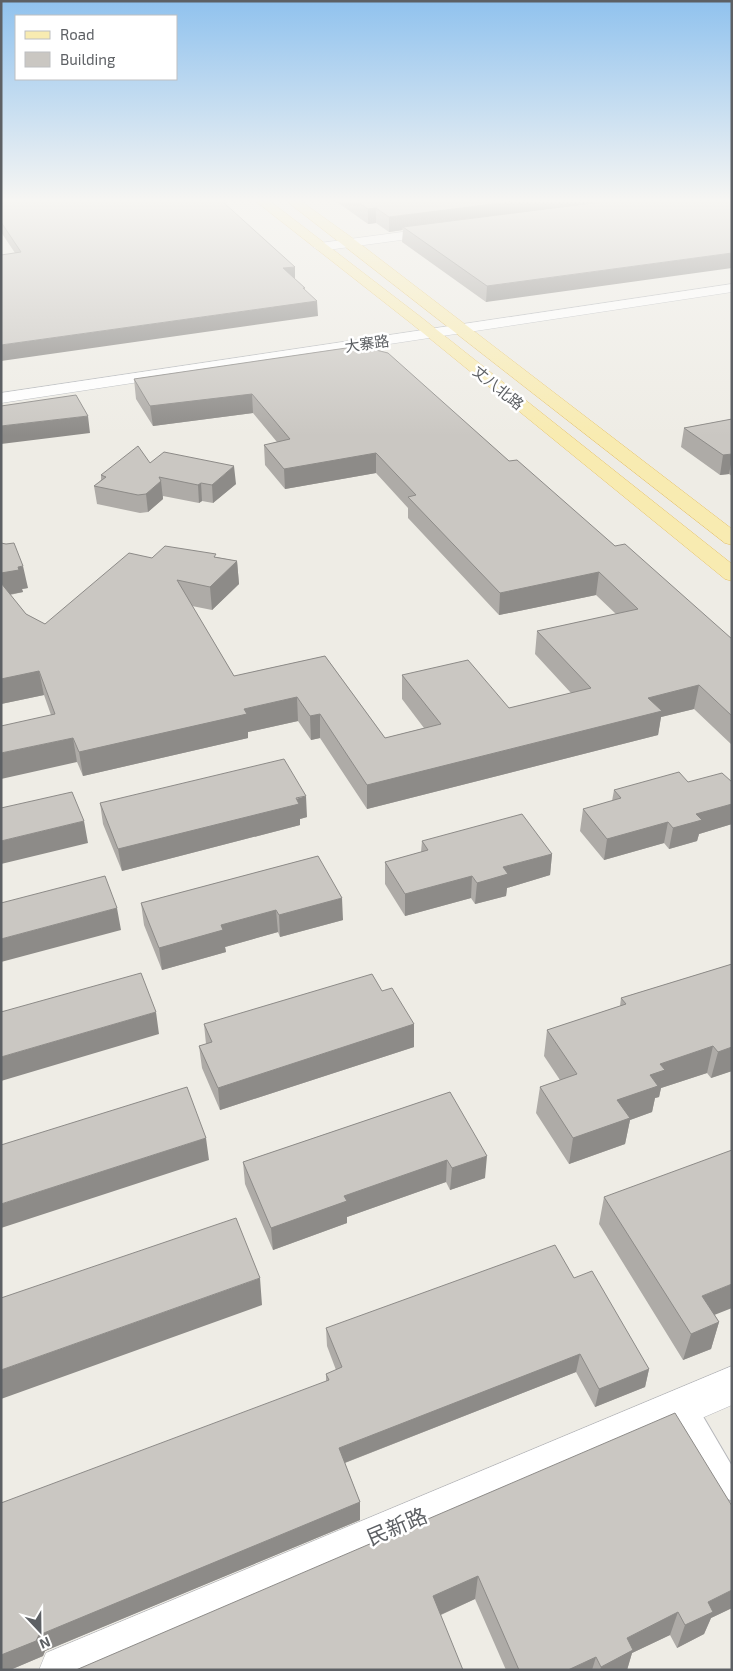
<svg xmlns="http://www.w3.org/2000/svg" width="733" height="1671" font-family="'Exo 2','Noto Sans SC',sans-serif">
<rect width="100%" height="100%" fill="#eeece5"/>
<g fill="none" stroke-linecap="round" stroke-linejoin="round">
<g stroke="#b6b7bb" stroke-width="2">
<path id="service" d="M683,1393L691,1396L732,1466V1501L724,1497L675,1412L672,1404L675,1396Z"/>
</g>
<g stroke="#b6b7bb" stroke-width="1">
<path id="minor" d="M440,227L445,228L446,231L445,234L320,251L313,247L320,243Z
M732,1366V1405L120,1670H39L46,1653Z"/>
</g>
<g stroke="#b4b7bb" stroke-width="1">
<path id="secondary" d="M732,284V292L1,403V393Z"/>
</g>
<g stroke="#e5c067" stroke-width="1">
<path id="primary" d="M257,202H271L422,318L732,564V581L725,579L412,324Z
M288,202H302L355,240L732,529V545L725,543Z"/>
</g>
<use href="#service" fill="#fff" fill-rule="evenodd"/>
<use href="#minor" fill="#fff" fill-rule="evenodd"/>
<use href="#secondary" fill="#fff" fill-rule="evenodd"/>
<use href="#primary" fill="#f8ebb1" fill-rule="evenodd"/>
</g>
<path fill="#aeaba7" d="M1,202L295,279L305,288V290L318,316L15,253L1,232Z
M337,202H732L486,302L402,242L403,230L389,232L376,223L368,224Z
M360,346L509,461L732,639V745L694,709L661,717L658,735L367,809L320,738L311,740L298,721L248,732V738L83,776L77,762L51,715L44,695L1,704V543L28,588L22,589L23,592L10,595L26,614L45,624L152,558L216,557L237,561L239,584L212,610L192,606L234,676L325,656L385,738L424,728L402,699V675L509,708L571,693L535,654L537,631L616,614L596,595L499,615L408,518V508L376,473L285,489L265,465L264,445L277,442L253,413L153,426L136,399L134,379Z
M732,419V476L729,474L720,475L681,447L684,428Z
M150,463L236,484L213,503L202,501L199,503L163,496V499L148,512L140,513L97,504L94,486L101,480V475Z
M688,782H732V824L699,834L697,841L669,849L664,843L604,860L580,831L583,809L612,801L614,790Z
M100,803L307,817L300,819V825L122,871L103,824Z
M422,841L552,854L550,875L507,888L506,896L475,904L471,898L405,916L385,884V862L421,852Z
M318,856L343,920L280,937L278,932L225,947L226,952L162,970L144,925L141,903Z
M732,964V1071L711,1078L707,1073L661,1088L659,1097L655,1098L652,1112L630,1120L625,1144L569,1164L536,1113L540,1087L560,1080L544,1056L547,1030L620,1006L621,998Z
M382,991L414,1024V1047L220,1110L202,1068L199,1046L206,1044L204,1024Z
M450,1092L485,1178L450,1190L446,1182L347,1217V1223L273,1250L245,1184L243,1162Z
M604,1197L715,1315L719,1322L711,1349L683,1360L599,1224Z
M574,1278L649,1369L645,1387L595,1407L576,1372L345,1463L360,1502V1520L45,1651L43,1656L10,1670L326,1381V1374L336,1370L327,1346L326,1328Z
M732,1506V1608L711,1618L704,1634L677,1648L670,1635L632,1653L627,1670H506L475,1599L441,1615L76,1670Z"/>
<path fill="#8d8b88" d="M510,202H622L403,227L402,230L389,232V217Z
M376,208V223L368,224V209Z
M732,253V268L486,302L487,286Z
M295,267V281L283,268Z
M317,301L318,316L1,361V345Z
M252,394L253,413L153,426L150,406Z
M88,416L90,433L1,444V426Z
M376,453V473L285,489L284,469Z
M732,454V459L729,474L720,475L723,455Z
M234,466L236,484L213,503L212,485Z
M161,481L163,499L148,512L146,494Z
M201,483L202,501L199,503L198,485Z
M237,561L239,584L212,610L210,587Z
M23,566L28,588L22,589L23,592L1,596V573L18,567Z
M599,572L596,595L499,615L500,593Z
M39,671L44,695L1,704V679Z
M699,685L694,709L661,717L658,735L367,809V785L648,698Z
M297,697L298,721L248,732V738L83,776L79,752L244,709Z
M320,714V738L311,740L310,716Z
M73,738L77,762L1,779V753Z
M306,796L307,817L300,819V825L122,871L118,849Z
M732,804V824L699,834L697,841L669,849L673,828L696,814Z
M84,821L88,843L1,864V841Z
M668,822L664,843L604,860L607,839Z
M552,854L550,875L507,888L506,896L475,904L477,883L503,867Z
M472,876L471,898L405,916V894Z
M342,898L343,920L280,937L279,915Z
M117,908L121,930L1,962V939Z
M276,910L278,932L225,947L226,952L162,970L159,948L221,925Z
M156,1012L159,1034L1,1081V1057Z
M414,1024V1047L220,1110L218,1088Z
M713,1046L707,1073L661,1088L659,1097L655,1098L652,1112L630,1120L625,1144L569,1164L573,1138L617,1100L650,1075L660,1064Z
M732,1047V1071L711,1078L718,1052Z
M206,1138L209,1160L1,1228V1204Z
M487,1156L485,1178L450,1190L452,1168Z
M447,1160L446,1182L347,1217V1223L273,1250L271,1228L344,1196Z
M260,1278L262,1305L1,1399V1370Z
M732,1284V1308L694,1323L702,1296Z
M719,1322L711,1349L683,1360L691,1334Z
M580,1354L576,1372L339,1465V1448Z
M649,1369L645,1387L595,1407L599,1389Z
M360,1502V1520L45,1651L43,1656L10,1670H1V1655L39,1635Z
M478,1576L475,1599L431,1619L433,1596Z
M732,1590V1608L711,1618L704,1634L677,1648L685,1625L708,1602Z
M678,1612L670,1635L632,1653L627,1670H600L601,1667L627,1638Z
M596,1657L592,1670H568Z"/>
<path fill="#cac7c2" stroke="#8d8b88" d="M1,202H223L295,267L283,268L305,288H303L317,301L1,345V255L21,252L1,222Z
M357,202H510L389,217L376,208L368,209Z
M601,202H732V253L487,286L403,227Z
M360,346L388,353L509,461L517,460L615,546L625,544L732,639V716L699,685L648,698L662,711L367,785L320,714L310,716L297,697L244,709L247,714L79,752L73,738L1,753V726L55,714L39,671L1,679V583L26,614L45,624L129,553L152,558L165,546L216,554L214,557L237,561L210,587L177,580L234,676L325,656L385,738L441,724L402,675L468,660L509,708L591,688L537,631L638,609L599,572L500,593L408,497L416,495L376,453L284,469L264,445L290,439L252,394L150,406L134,379Z
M76,395L88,416L1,426V406Z
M732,419V454L723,455L684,428Z
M138,446L150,463L164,452L234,466L212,485L201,483L198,485L159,477L161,481L146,494L138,495L94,486L106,477L101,475Z
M1,543L6,544L14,543L23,566L18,567L19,570L1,573Z
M284,759L306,796L296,798L299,804L118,849L100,803Z
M679,772L688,782L722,773L732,782V804L696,814L702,820L673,828L668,822L607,839L583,809L621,798L614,790Z
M72,792L84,821L1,841V808Z
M522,814L552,854L503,867L508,874L477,883L472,876L405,894L385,862L428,850L422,841Z
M318,856L342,898L279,915L276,910L221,925L223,930L159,948L141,903Z
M105,876L117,908L1,939V903Z
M732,964V1047L718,1052L713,1046L660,1064L665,1070L650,1075L658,1086L617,1100L630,1118L573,1138L540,1087L577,1074L547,1030L626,1004L621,998Z
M141,973L156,1012L1,1057V1012Z
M372,974L382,991L392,988L414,1024L218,1088L199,1046L212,1042L204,1024Z
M187,1087L206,1138L1,1204V1145Z
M450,1092L487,1156L452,1168L447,1160L344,1196L347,1201L271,1228L243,1162Z
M732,1150V1284L702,1296L719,1322L691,1334L604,1197Z
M236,1218L260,1278L1,1370V1298Z
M555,1245L574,1278L592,1271L649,1369L599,1389L580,1354L339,1448L360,1502L39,1635L36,1641L1,1655V1503L329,1380L326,1374L342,1367L326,1328Z
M675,1413L732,1506V1590L708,1602L713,1612L685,1625L678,1612L627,1638L633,1650L601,1667L596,1657L568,1670H519L478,1576L433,1596L463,1670H76Z"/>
<linearGradient id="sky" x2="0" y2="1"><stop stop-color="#90c2ee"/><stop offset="0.46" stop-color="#f7f6f3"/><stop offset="1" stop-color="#f7f6f3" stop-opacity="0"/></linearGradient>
<rect width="733" height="436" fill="url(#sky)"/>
<g text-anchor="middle" stroke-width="5" stroke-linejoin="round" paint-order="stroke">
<g font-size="15" fill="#5d6064" stroke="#fff">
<text transform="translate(367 344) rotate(-8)" y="5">大寨路</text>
<text transform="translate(498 388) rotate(39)" y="5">丈八北路</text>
</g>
<g font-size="21" fill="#5d6064" stroke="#fff">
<text transform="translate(397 1527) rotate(-23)" y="7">民新路</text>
</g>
</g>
<rect width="733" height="1671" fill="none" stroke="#5d6064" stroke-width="5"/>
<rect x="15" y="15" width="162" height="65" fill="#ffffff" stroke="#bebfc1"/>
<rect x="25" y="31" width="25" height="8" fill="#f8ebb1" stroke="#bebfc1"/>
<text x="60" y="40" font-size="15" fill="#5d6064">Road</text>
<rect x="25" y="52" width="25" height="15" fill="#cac7c2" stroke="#bebfc1"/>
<text x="60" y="65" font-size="15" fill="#5d6064">Building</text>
<g transform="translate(40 1631) rotate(158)" stroke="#ffffff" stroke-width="4" paint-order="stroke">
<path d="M0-4L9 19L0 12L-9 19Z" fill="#5d6064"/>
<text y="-8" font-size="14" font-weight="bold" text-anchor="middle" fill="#5d6064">N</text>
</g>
</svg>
